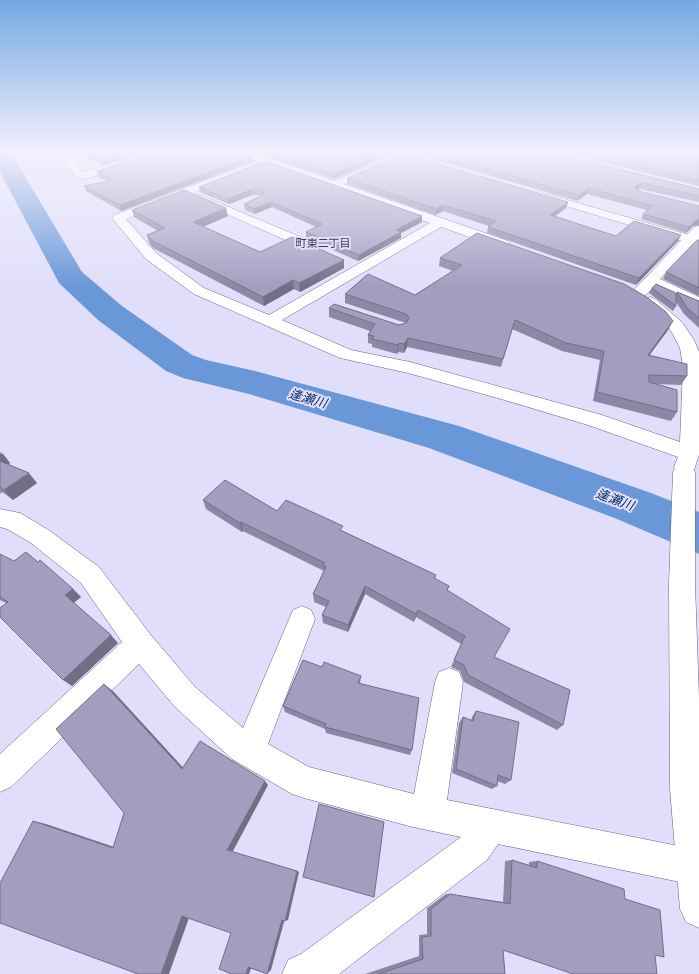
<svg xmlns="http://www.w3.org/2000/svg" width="699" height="974" font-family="'Fira Sans Condensed','Noto Sans JP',sans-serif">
<rect width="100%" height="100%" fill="#e1defb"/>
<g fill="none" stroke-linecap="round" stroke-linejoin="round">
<path fill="#6a97d8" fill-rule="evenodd" d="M0,151H9L11,153L82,272L122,306L192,355L206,360L255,371L459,426L651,493L699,512V554L617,519L429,448L249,394L183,378L166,371L98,320L59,283L0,172Z"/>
<g stroke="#63607e" stroke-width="1">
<path id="street" d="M57,151H67L83,172H85L153,151H168L167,153L85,179L75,176Z
M232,151H247L271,159L508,241L510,244L508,247H498L441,227L282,320L351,350L410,362L515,391L602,415L680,442L683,366L680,348L670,329L642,302L645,299L650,297L655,299L682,322L694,340L699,352V455L693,473L685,475L677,473L674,467L678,457L588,425L501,399L408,373L340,358L194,294L146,259L112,218L114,215L257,161L233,153ZM266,165L430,223L269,315L204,288L156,253L126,219Z
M200,195L322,246L324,249L322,252H312L196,200L194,198L196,196Z
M699,226V238L660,279L699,297V308L653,287C647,294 643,300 633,297L630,294L633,291L694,227Z
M0,509L20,513L47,529L99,567L150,634L195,687L243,728L293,610L302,606L311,610L315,619L268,744L309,767L414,794L435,682L439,672L449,668L459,672L463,682L447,800L694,849L699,851V883L694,885L498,844L487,860L339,974H282L288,960L301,954L461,837L413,827L304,798L292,794L232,759L175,707L139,664L11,787L0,792V754L122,642L81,583L31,543L7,529L0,527Z"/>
</g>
<g stroke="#63607e" stroke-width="1">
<path id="secondary" d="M384,151H400L434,161L435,163L430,166L385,153Z
M375,164L379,165L380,167L379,169L337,187L333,188L327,185L329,183Z
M540,192L699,238V246L536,197L534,195L536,193Z
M684,464L692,466L695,472V584L699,698V928L686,922L680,909L670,789L669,584L673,472L676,466Z"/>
</g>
<use href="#street" fill="#fff" fill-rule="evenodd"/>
<use href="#secondary" fill="#fff" fill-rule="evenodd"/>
</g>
<path fill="#8b88a5" d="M148,151L103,165L90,159L88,154Z
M251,151H388V155L334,179Z
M412,151H544L699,189V202L640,189H637L693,226L686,233L641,219L643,214L647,210L587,194L577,201L413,153Z
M558,151H699V186Z
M253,161L121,211L86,191L84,186L107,181L99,177L97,171Z
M265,161L422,216V222L401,233V238L358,261L306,238V232L316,227L272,207L255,214L245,210L244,204L262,195H252L229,204L200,192L199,187Z
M347,178L568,202L566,208L555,216L616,236L678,241L636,285L487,233L488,227L489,226L443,211L435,215L347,184Z
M132,210L228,216L203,227L260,252L344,260V268L300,292L294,289L264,306L153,248L149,243L147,235L158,231L134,217Z
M699,240V296L663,279L666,272Z
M440,258L668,330L649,355L687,376L681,385L656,384L677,412L671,421L593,401L600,360L562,351L512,329L501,367L407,347L404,353L398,352L397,354L372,347V344L368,343V335L370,331L329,317V308L399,325L406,323L345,303V294L415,295L453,271L439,266Z
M652,288L676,294L677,292L699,301V328L684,314L676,302V306L673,311L649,293Z
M0,452L3,454L10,463L8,465L37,483L13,500L2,492L0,494Z
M203,500L277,511L343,531L436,575L435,579L449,586L447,591L494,657L563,725L557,730L464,682L460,671L451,667L461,644L416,617L414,622L365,594L348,632L323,623L322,615L326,607L314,602L313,594L324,571L243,531L242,532L206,509Z
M0,554L14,561L38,562L73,589L81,597L74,603L118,643L72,686L6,603L0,600Z
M322,667L361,676L360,684L412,750L410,755L326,733L325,729L285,712L283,706Z
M476,711L511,780L505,784L497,781V786L492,789L452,773L459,723L463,717L471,720L472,717Z
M512,860L529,865V862L537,861L625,899L664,957L655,955L503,950L505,974H365L419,956V935L427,934V908L446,894H450L503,902L505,861Z"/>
<path fill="#716f86" d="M129,151H148L103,165L101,160Z
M386,151H388V155L334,179L333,174Z
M252,156L253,161L121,211L120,205Z
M643,183L640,189L636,190L635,187L638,184Z
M589,188L587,194L577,201L579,195Z
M252,189V195L229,204L228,199Z
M271,202L272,207L255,214L254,209Z
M568,202L566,208L548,221L550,215Z
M443,205V211L435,215L436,209Z
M226,208L228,216L195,230L193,222Z
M422,216V222L401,233V238L358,261L359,255L396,230Z
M699,219V225L693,226L686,233L689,227L696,220Z
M681,235L678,241L636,285L639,278Z
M344,260V268L300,292L299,283Z
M293,280L294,289L264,306L263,297Z
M673,321L668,330L643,364L648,355Z
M408,338L407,347L404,353V344Z
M399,343L398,352L397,354L398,345Z
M3,454L10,463L2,468L0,466V455Z
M29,473L37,483L13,500L4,490Z
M241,522L243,531L242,532L240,523Z
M365,586V594L348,632V625Z
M73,589L81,597L73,603L65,595Z
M418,610L416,617L414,622L416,614Z
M111,635L118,643L72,686L63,680Z
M104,684L113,691L189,774L182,769Z
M265,781L268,785L233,851L227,850Z
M33,821L46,824L123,850L113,848Z
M297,871L299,872L288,920L285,921Z
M190,915L169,974H161L182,916Z
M285,918L271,970L267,974L282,920Z
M253,963L249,974H246L248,967Z"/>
<path fill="#a29ec0" stroke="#716f86" d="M99,151H129L101,160L88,154Z
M160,151H237L252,156L120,205L84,186L114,180L97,171Z
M266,151H386L333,174Z
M425,151H544L699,189V196L643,183L638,184L635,187L638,191L699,206V219L696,220L689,227L643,214L653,206L589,188L579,195Z
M581,151H699V180Z
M403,154L568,202L550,215L616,236L634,221L681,235L639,278L488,227L496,221L443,205L436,209L347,178Z
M265,161L422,216L396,230L401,232L359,255L306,232L322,224L271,202L254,209L244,204L261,196L264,193L261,189H252L228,199L199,187Z
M184,190L226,208L193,222L260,252L292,237L344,260L299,283L293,280L263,297L151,240L147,235L165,228L132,210Z
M477,233L624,284L645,296L665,311L673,321L648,355L687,364V376L649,375V382L677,390V412L597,392L604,351L566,343L515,320L503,359L408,338L404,344L399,343L398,345L372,339L374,336L368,335L375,324L329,308L334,304L399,325L406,323L409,318L406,314L345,294L368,274L415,295L462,265L440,258Z
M697,240H699V288L666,272Z
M656,284L676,293V306L652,288Z
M677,292L699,301V318L687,308Z
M0,461L29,473L4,490L0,487Z
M225,480L277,511L286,500L343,526L340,530L436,575L434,578L449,586L447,590L510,629L494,657L570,690L563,725L468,675L464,665L454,660L465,636L418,610L416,614L365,586L348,625L322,615L329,601L313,594L326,567L323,565L325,563L241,522L240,523L203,500Z
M26,552L38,562L40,560L73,589L65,595L111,635L63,680L0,617V608L8,602L0,597V554L14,561Z
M303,660L322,667L324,662L361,676L358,683L419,698L412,750L325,727L326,724L283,706Z
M104,684L182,769L200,741L265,781L227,850L297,871L285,921L282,920L267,974L248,967L246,974H232L219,969L231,933L182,916L161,974H138L0,923V883L33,821L113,848L124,813L56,729Z
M476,711L519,722L511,780L498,775L497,786L456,769L463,717L473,721Z
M319,804L384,822L374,897L303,877Z
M512,860L537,868V861L624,889L625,899L660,910L664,957L655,955L657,974H573L503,950L505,974H379L423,959L422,937L431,936V909L450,894L510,904Z"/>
<linearGradient id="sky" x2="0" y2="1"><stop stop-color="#75a8e2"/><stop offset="0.53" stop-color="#f2f0fd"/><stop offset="1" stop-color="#f2f0fd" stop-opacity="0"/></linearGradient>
<rect width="699" height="287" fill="url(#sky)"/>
<g text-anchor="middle" stroke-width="4" stroke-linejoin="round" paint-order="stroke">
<g font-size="11" fill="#3f3b57" stroke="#e1defb">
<text x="323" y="247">町東二丁目</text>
</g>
<g font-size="13" font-style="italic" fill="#002e67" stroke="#e1defb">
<text transform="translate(308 398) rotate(16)" y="5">逢瀬川</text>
<text transform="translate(615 499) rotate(20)" y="5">逢瀬川</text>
</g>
</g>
</svg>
